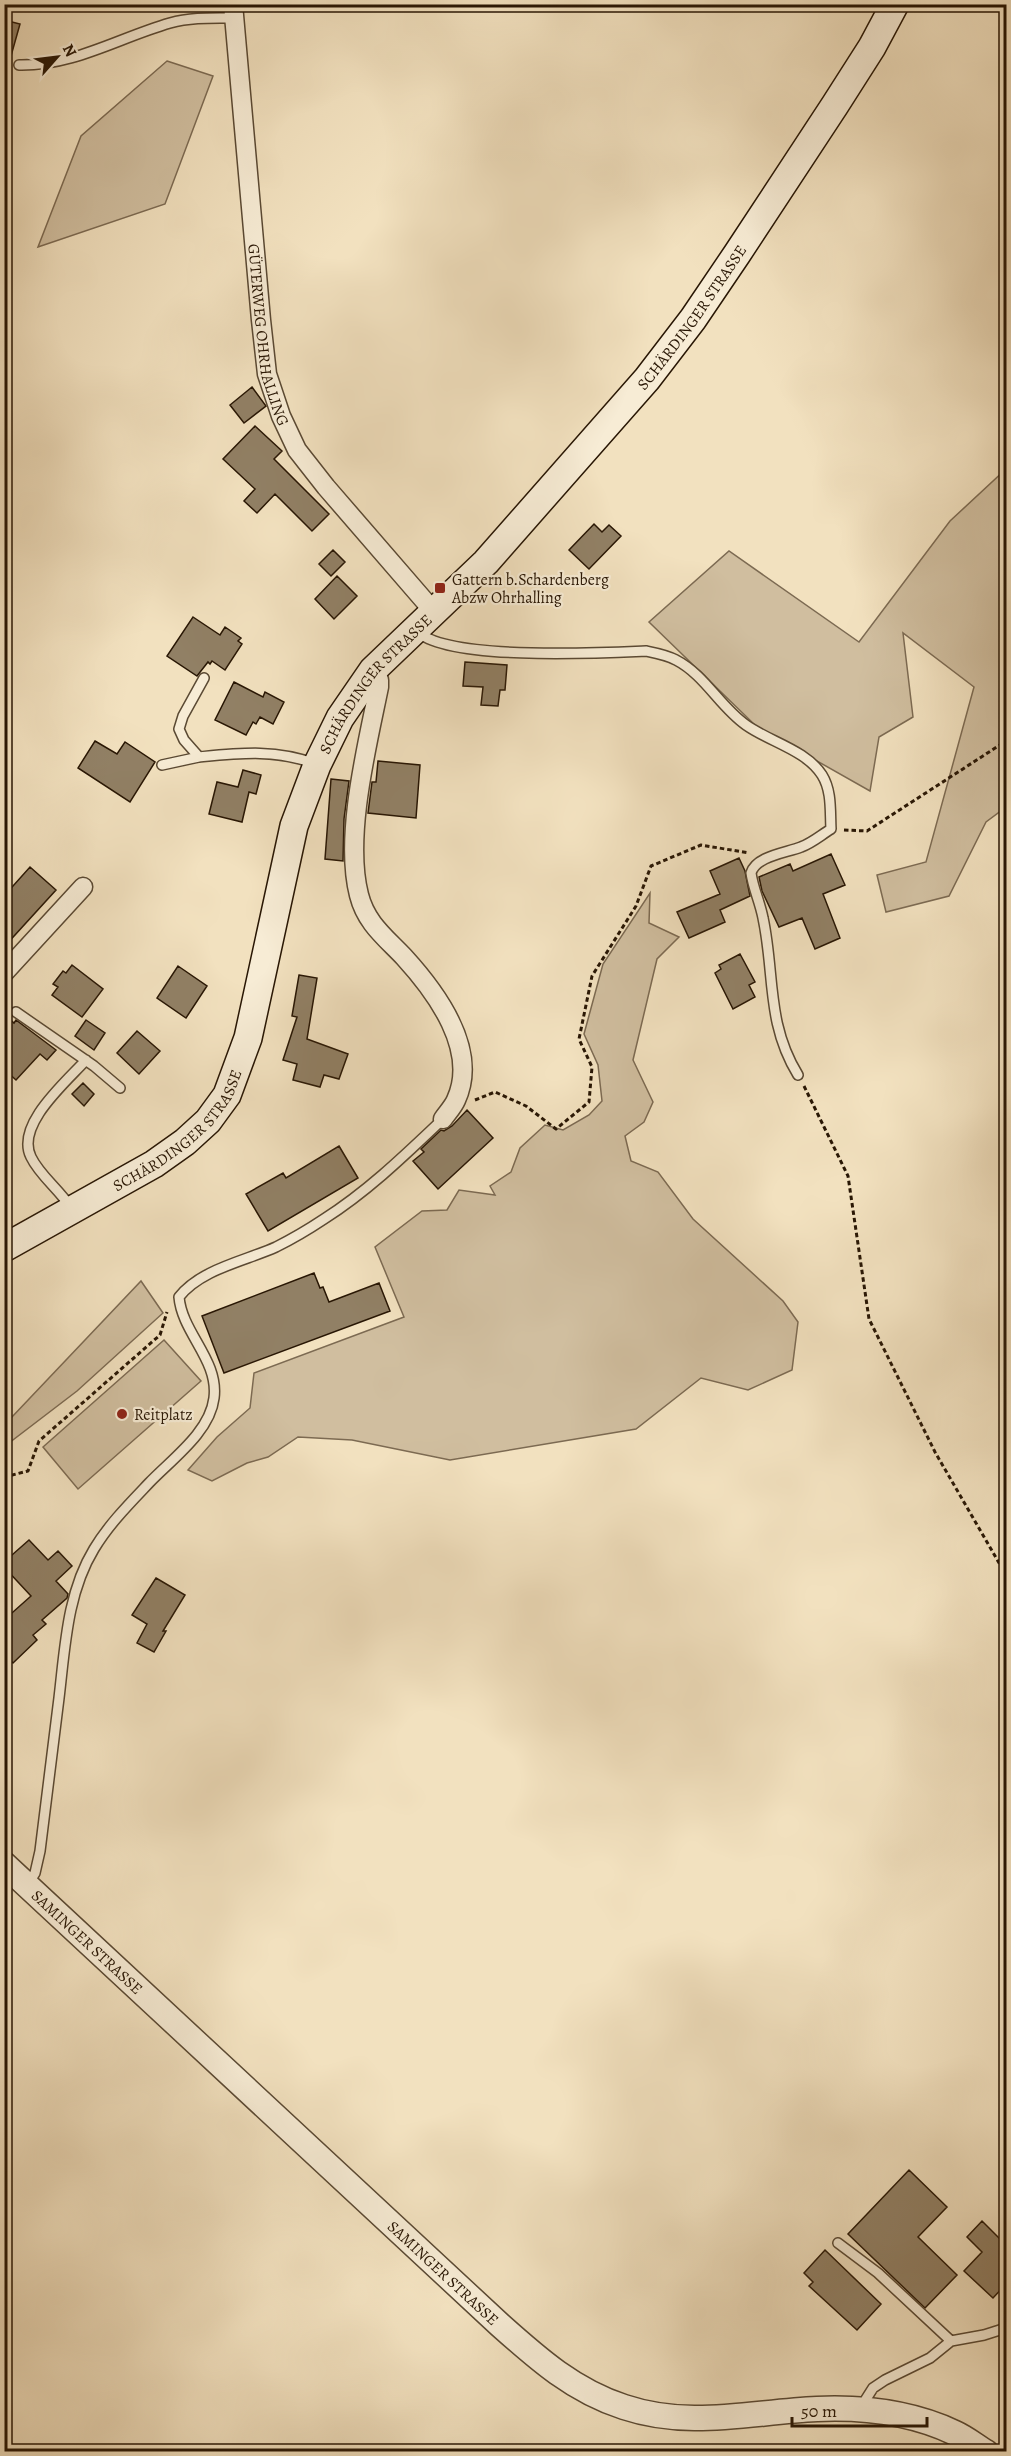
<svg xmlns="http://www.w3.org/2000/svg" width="1011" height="2456" font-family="Alegreya,serif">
<rect width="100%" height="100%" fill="#f2e1bf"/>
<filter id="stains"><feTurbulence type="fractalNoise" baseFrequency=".00333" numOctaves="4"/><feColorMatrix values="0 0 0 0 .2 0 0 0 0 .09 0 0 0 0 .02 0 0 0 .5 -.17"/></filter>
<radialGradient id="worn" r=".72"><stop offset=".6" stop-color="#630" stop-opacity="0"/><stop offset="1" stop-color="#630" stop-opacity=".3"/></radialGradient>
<path fill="#d0be9f" stroke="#7c6a52" stroke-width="1.5" d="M167,61L213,76L165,204L38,247L81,136Z
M1006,469V807L986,822L949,896L886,912L877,875L926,862L974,687L903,633L913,717L879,737L870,791L757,727L649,622L729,551L859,642L950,521Z
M650,893L649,923L679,937L657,959L633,1060L653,1102L644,1122L625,1136L631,1161L658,1172L693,1219L783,1301L798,1322L792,1370L748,1390L701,1378L636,1429L450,1460L352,1440L298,1437L268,1457L247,1463L212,1481L188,1470L217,1437L250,1408L254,1373L404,1317L375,1247L422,1211L447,1210L459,1190L495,1195L490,1186L511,1172L520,1148L545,1125L563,1130L589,1115L602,1101L598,1065L584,1034L603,964Z
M141,1281L163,1313L77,1391L5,1446V1418H11Z
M164,1340L201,1381L78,1489L43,1447Z"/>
<path fill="#918065" stroke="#281604" stroke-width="1.5" d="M4,20L20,24L9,63H4Z
M252,387L266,406L244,423L230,405Z
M255,426L282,451L274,459L329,514L312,531L275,494L257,513L244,501L255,489L223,459Z
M594,524L602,532L609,525L621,536L589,569L569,550Z
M333,550L345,562L331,576L319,564Z
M337,576L357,596L334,619L315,599Z
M193,617L220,635L225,627L241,638L238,641L242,644L225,670L212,661L210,664L208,662L197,676L167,656Z
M465,662L507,665L505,690H500L498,706L481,705L483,687L463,686Z
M234,682L263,697L265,692L284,702L273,724L260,717L256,724L253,722L246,735L215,720Z
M95,741L117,754L125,742L155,762L130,802L78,768Z
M378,761L420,765L416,818L368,813L372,782H376Z
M243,770L261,775L256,794L249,792L242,822L209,814L217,782L238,787Z
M331,779L349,781L344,819L343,861L325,859Z
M831,854L845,885L823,894L840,938L815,949L802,918L779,927L762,891L759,877L790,864L793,871Z
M739,858L745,871L750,896L720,910L725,922L689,938L677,912L720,894L710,871Z
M30,867L56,890L4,947V896Z
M740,954L755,982L749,985L755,997L733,1009L715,973L721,969L719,965Z
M72,965L103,989L82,1017L52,995L58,987L53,984L63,971L66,973Z
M178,966L207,986L186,1018L157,998Z
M299,975L317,978L307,1039L348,1054L339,1079L324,1075L320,1087L293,1080L297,1064L283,1060L297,1017L292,1016Z
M4,1014L14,1023L16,1020L56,1050L47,1060L40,1054L16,1080L4,1069Z
M86,1020L105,1033L94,1050L75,1036Z
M137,1031L160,1051L139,1074L117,1053Z
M83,1083L94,1094L84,1106L72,1094Z
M467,1110L493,1138L438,1189L413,1161L424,1152L421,1149L441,1130L444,1131L452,1126Z
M339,1146L358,1178L268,1231L246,1194L283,1173L286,1178Z
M314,1273L320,1288L323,1287L329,1302L379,1283L390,1311L224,1373L202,1316Z
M29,1540L48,1560L58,1551L72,1566L56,1581L68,1594L67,1598L42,1620L46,1624L33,1635L37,1640L13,1663L4,1654V1620L31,1596L4,1567V1562Z
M156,1578L185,1595L163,1631H166L154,1652L137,1643L147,1624L132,1615Z
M909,2170L947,2207L918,2237L957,2275L925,2308L848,2234Z
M982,2221L1006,2245V2284L993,2298L964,2271L982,2252L967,2237Z
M825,2250L881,2304L857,2330L809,2286L813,2282L804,2273Z"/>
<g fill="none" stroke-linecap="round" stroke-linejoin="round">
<g stroke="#5a4933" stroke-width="12">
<path id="service" d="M19,65C74,66 118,38 170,23C191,17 212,18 234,18
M417,631C446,661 601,653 646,651C656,653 667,655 676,660C705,675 720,707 746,725C770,742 806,750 822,775C832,791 830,811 831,829C821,835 812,843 801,847C786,853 756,856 751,873C753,888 760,902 763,918C775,974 766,1023 798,1075
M204,678L183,716L179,729L184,740L199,757C241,753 276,749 316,764
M162,765L199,757
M16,1012L94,1066L120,1088
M71,1208C60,1190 40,1176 31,1157C15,1125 66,1082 86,1060
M28,1884L35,1873L40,1851C46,1800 53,1749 59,1698C65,1648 67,1593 94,1549C109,1524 130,1503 149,1483C172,1459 210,1432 214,1398C219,1360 182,1333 179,1297C201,1269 245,1261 276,1247C292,1239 309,1229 324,1219C368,1191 405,1155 443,1119
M838,2243L878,2273L951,2341
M865,2408L866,2399L873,2388L885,2380L930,2358L951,2341L984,2335L1006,2328"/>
</g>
<g stroke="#5a4933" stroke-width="21">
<g id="minor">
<path id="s1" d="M233,4L261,320L267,374L281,416L297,450L326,487L435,613"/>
<path d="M373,670L379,680V687C367,746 344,837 359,895C366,923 385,937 404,957C436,992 479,1050 456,1100C453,1107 447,1113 443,1119"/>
<path d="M4,973L83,887"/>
</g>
</g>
<g stroke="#5a4933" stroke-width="27">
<g id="tertiary">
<path id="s2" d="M4,1864L500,2325C538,2359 574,2391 624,2407C690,2429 750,2412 817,2409C863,2407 913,2413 955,2433C966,2438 976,2446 986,2452"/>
</g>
</g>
<g stroke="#281604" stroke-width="30">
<g id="secondary">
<path id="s3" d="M4,1248L154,1164L185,1142L208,1121L227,1095L248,1038L294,826L317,765L340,718L373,670L486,562L647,379L693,319L737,254L835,105L872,47L895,4"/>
</g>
</g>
<path stroke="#281604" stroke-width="3" stroke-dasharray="4.5 3" stroke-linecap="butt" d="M844,830L867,831L1006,741
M804,1086L848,1176L869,1319L935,1452L1006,1575
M475,1100L495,1092L526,1106L556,1129L589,1102L592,1067L579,1039L592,976L636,906L651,866L701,845L749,853
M4,1477L28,1471L39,1441L160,1335L167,1312"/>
<use href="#service" stroke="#f7ecd5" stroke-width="9"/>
<use href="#minor" stroke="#f7ecd5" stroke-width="18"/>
<use href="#tertiary" stroke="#f7ecd5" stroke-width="24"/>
<use href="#secondary" stroke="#f7ecd5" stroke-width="27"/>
</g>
<g fill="#8f2418" stroke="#f7ecd5" stroke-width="2">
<rect x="434" y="582" width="12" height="12" rx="3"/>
<circle cx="122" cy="1414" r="6"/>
</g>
<g text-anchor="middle" stroke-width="4.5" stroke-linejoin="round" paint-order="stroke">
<g font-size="16" fill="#281604" stroke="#f7ecd5">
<text dy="6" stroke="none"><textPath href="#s3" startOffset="1203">SCHÄRDINGER STRASSE</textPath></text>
<text dy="6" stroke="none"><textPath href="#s1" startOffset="333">GÜTERWEG OHRHALLING</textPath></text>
<text dy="6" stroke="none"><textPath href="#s3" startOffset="717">SCHÄRDINGER STRASSE</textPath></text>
<text dy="6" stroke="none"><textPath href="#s3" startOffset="213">SCHÄRDINGER STRASSE</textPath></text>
<text dy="6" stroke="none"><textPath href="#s2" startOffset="114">SAMINGER STRASSE</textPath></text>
<text dy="6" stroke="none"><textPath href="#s2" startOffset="600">SAMINGER STRASSE</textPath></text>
</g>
<g font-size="16" fill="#281604" stroke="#f7ecd5" text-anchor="start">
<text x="452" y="585">Gattern b.Schardenberg<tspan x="452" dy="18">Abzw Ohrhalling</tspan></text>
<text x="134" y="1420">Reitplatz</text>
</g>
</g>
<rect width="1011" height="2456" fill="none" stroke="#f2e1bf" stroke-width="24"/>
<rect x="6" y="6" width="999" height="2444" fill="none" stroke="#281604" stroke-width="3"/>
<rect x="12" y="12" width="987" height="2432" fill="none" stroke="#281604" stroke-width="1.5"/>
<g transform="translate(57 57) rotate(62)" stroke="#f7ecd5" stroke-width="4.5" paint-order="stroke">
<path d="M0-4.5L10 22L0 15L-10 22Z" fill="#281604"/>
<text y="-9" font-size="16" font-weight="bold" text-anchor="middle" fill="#281604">N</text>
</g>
<path d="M792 2417v9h135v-9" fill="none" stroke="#281604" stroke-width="3"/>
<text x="801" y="2417" font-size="18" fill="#281604" stroke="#f7ecd5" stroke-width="4.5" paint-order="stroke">50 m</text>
<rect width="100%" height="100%" filter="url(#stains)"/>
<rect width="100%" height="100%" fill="url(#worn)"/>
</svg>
